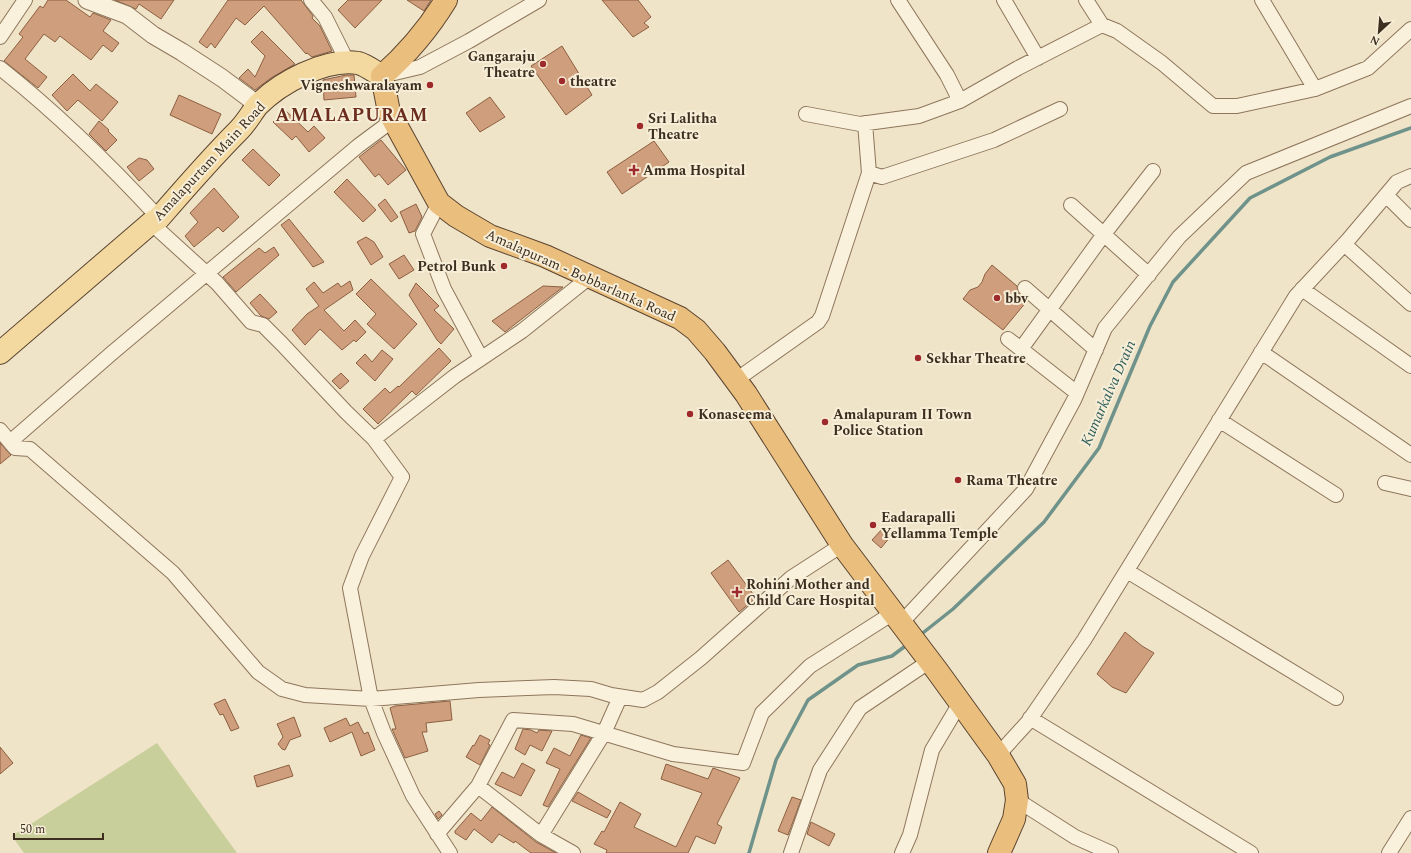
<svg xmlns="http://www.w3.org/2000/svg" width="1411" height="853" font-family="Spectral,serif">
<rect width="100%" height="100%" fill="#f0e4c8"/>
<path fill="#c9cf9b" d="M157,743L237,853H24L12,836Z"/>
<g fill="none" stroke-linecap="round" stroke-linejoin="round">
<path stroke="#6f938a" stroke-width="3.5" d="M919,636L953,609L1044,522L1099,448L1150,326L1173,282L1250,198L1330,157L1411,128
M749,853L776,760L808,700L858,665L892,656L908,644"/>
</g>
<path fill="#cf9f7d" stroke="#8d5f41" d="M48,0H66L90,17L93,13L111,20L103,31L119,43L112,52L103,45L91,60L60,36L55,42L44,34L25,59L47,77L38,88L4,61L23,37L19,34L40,6L43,8Z
M115,0H174L161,19L139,4L136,9Z
M228,0H301L313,16L312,18L320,26L332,51L312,57L307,53L306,54L264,6L245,25L236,18L215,48L211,43L207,48L199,42Z
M348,0H382L355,28L338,10Z
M407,0H431L424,11Z
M602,0H638L651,17L644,23L649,27L633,37Z
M262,31L295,64L271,78L255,90L239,78L248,69L255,77L265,56L251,42Z
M562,46L592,95L566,115L531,66Z
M73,74L90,91L96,84L118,102L102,121L78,100L67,111L52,95Z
M346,75H354L356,97L324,100L323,80Z
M179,95L221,114L212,134L170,115Z
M490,97L505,117L480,132L466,113Z
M285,110L308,132L314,126L325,138L309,152L296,136L292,140L273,122Z
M99,121L109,130L108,131L117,140L106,151L89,134Z
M381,140L406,170L388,185L379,174L375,177L359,157Z
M654,141L669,162L622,194L607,172Z
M253,149L280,175L269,186L242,160Z
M139,158L147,160L154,169L139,181L127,167Z
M347,179L376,210L363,222L334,192Z
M214,188L239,217L223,232L218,227L194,247L185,236L198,222L190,213Z
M385,199L398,217L391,222L378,205Z
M416,204L422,217L415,231L409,233L400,212Z
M289,219L324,262L313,267L281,225Z
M366,237L374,242L383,257L371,265L357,242Z
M274,247L279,255L236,292L223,277L259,248L265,253Z
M404,255L414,270L399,279L389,264Z
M992,265L1017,286L1019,294L1027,301L1003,330L963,299L970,290L978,287L982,282L985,274Z
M371,279L417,324L394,349L367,324L376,314L356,294Z
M350,281L353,290L324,310L344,331L355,320L366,332L356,342L354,340L342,350L320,329L305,345L292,330L307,314L319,306L306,289L314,282L323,293L338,283L341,287Z
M416,283L439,306L434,310L454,329L441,344L437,340L409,295Z
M543,286L563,287L505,332L492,321Z
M260,294L277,312L269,319L261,316L250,303Z
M439,348L451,361L416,395L412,391L378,424L363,409L385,388L390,393L398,386L399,387Z
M382,350L393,359L375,381L356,363L365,354L372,362Z
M341,373L349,381L340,389L332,381Z
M0,443L11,455L0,464Z
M883,528L891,536L881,548L872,540Z
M728,560L756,598L739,612L711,573Z
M1125,632L1142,646L1154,653L1126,693L1112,687L1097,674Z
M225,699L239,728L231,731L223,714L220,715L214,704Z
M450,701L452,720L426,723L427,732H422L428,751L405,758L392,729H396L390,708L395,706Z
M294,717L301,736L290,740L285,750L282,749L278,744L283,737L277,724Z
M346,718L350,726L358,722L364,734L368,732L375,750L361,756L352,732L330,742L324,728Z
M523,729L531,730L537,733L539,730L552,731L542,751L530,745L525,755L515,749Z
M480,735L490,740L488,744L490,745L480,765L466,757L473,745L474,746Z
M581,735L591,738L548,807L543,805L560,769L546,763L554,748L570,756Z
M0,747L13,763L0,774Z
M522,763L535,770L521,796L495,784L502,772L514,778Z
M666,764L708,779L713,768L740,778L717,824L722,827L715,844L696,836L688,853H606L607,850L594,844L602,831L604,832L620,802L641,814L634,827L676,847L702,793L661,779Z
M289,765L293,776L257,787L254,776Z
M578,792L611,811L607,818L572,801Z
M792,797L801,800L788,835L778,831Z
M492,807L536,842L556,853H531L515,841L514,843L499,834L492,843L474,829L466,840L455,833V831L471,813L481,821Z
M439,811L442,815L438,819L435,814Z
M811,822L835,834L829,846L807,834Z"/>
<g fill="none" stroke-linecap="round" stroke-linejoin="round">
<g stroke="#8d765c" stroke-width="16">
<path id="minor" d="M311,0L325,17L348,63
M898,0L947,75L960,101
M1004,0L1038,58
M1102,25L1117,31L1162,63L1213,106H1237L1315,89L1262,0
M0,37L25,0
M0,68C57,113 110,165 159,218
M386,75L420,67L469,41L539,0
M1315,89L1368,68L1411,29
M806,114L860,124L919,116L960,101L1018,68L1102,25L1086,0
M865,123L869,173L882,177L994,140L1060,109
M1386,195L1411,220
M439,203L423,234L444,289L481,358
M1071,205L1149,275
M151,223L217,283L251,322L263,325L282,344L346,412L374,439L402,477L362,556L350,588L371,699L384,733L413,796L450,853
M1344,244L1411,304
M1025,288L1096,350
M1302,289L1411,366
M1008,339L1077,393
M1021,349L1104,234L1153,171
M1261,352L1411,455
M736,380L818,322L822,316L869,173
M1219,420L1336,495
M0,430L15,448L30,449L173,573L258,672L282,689L305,695L371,699L479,690L554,687L591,689L611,695L643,700L658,692L701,658L791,578L842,545
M374,439L455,376L522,331L591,276
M10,442L112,353L358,146L393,120
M1385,483L1411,489
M1127,571L1336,698
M901,623L1026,489L1074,400L1105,328L1179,237L1246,173L1411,106
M1030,718L1251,853
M998,755L1028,722L1084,640L1296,296L1348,240L1397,182L1411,176
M478,786L541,835L604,733L620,697
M1017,800L1075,837L1111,853
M437,834L478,786L513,720L573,724L673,754L743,763L762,713L810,666L893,613
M541,835L573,853
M791,853L820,770L860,708L930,661
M902,853L910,835L932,750L960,703
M1389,853L1411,818"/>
</g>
<g stroke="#8d765c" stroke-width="19">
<path id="tertiary" d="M87,0L127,15L153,35L182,52L222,78L258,105"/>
</g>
<g stroke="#5b4430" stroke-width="24">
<path id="primary" d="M0,353L151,223L159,218C185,188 211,158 239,130C246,123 251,114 257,106C279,83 325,58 358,63C366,65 375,72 382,76"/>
</g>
<g stroke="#5b4430" stroke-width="24">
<path id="trunk" d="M446,0C429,28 407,54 382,76L389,112L439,203L456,216L490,236L545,256L680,318L696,330L715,352L746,394L842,545L938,672L998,755L1015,784L1017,800L1014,819L999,853"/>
</g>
<use href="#minor" stroke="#faf1dc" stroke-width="14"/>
<use href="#tertiary" stroke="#faf1dc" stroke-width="17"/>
<use href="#primary" stroke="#f3d9a0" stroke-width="22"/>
<use href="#trunk" stroke="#eabe7c" stroke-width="22"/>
</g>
<g fill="#9e2a2b" stroke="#f7eed8" stroke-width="1.5">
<circle cx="543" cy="64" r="4"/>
<circle cx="562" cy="81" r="4"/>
<circle cx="430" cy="85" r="4"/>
<circle cx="640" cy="126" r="4"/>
<path d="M632 164h4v4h4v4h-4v4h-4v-4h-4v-4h4z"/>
<circle cx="504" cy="266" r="4"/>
<circle cx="997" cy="298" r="4"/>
<circle cx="918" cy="358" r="4"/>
<circle cx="690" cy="414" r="4"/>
<circle cx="825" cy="422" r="4"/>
<circle cx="958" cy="480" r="4"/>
<circle cx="873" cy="525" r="4"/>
<path d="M735 586h4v4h4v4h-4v4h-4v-4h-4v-4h4z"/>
</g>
<g text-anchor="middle" stroke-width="4" stroke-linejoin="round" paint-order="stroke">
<g font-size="14" font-weight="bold" fill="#3d2e20" stroke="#f7eed8" text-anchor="start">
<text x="535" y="61" text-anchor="end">Gangaraju<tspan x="535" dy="16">Theatre</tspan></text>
<text x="570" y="86">theatre</text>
<text x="422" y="90" text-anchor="end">Vigneshwaralayam</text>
<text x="648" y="123">Sri Lalitha<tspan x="648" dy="16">Theatre</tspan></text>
<text x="643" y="175">Amma Hospital</text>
<text x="496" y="271" text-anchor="end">Petrol Bunk</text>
<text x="1005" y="303">bbv</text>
<text x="926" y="363">Sekhar Theatre</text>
<text x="698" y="419">Konaseema</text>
<text x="833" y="419">Amalapuram II Town<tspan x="833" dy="16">Police Station</tspan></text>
<text x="966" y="485">Rama Theatre</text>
<text x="881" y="522">Eadarapalli<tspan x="881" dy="16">Yellamma Temple</tspan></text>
<text x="746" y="589">Rohini Mother and<tspan x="746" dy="16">Child Care Hospital</tspan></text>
</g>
<g font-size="14" fill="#3d2e20" stroke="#f7eed8">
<text transform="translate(209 161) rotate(-47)" y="5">Amalapurtam Main Road</text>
<text transform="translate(581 275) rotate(24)" y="5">Amalapuram - Bobbarlanka Road</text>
</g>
<g font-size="15" font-style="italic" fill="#2f5d5a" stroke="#f7eed8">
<text transform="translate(1108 393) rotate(-66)" y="5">Kumarkalva Drain</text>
</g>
<g font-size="18" font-weight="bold" letter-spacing="1" fill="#6b2e1e" stroke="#f7eed8">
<text x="352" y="121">AMALAPURAM</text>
</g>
</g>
<g transform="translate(1379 32) rotate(206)" stroke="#f7eed8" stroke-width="3" paint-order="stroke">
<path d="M0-3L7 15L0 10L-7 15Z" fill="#3d2e20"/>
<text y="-6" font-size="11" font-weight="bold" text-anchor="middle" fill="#3d2e20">N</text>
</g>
<path d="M14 833v6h89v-6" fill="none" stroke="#3d2e20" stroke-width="2"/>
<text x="20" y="833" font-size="12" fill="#3d2e20" stroke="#f7eed8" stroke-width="3" paint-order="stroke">50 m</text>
</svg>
